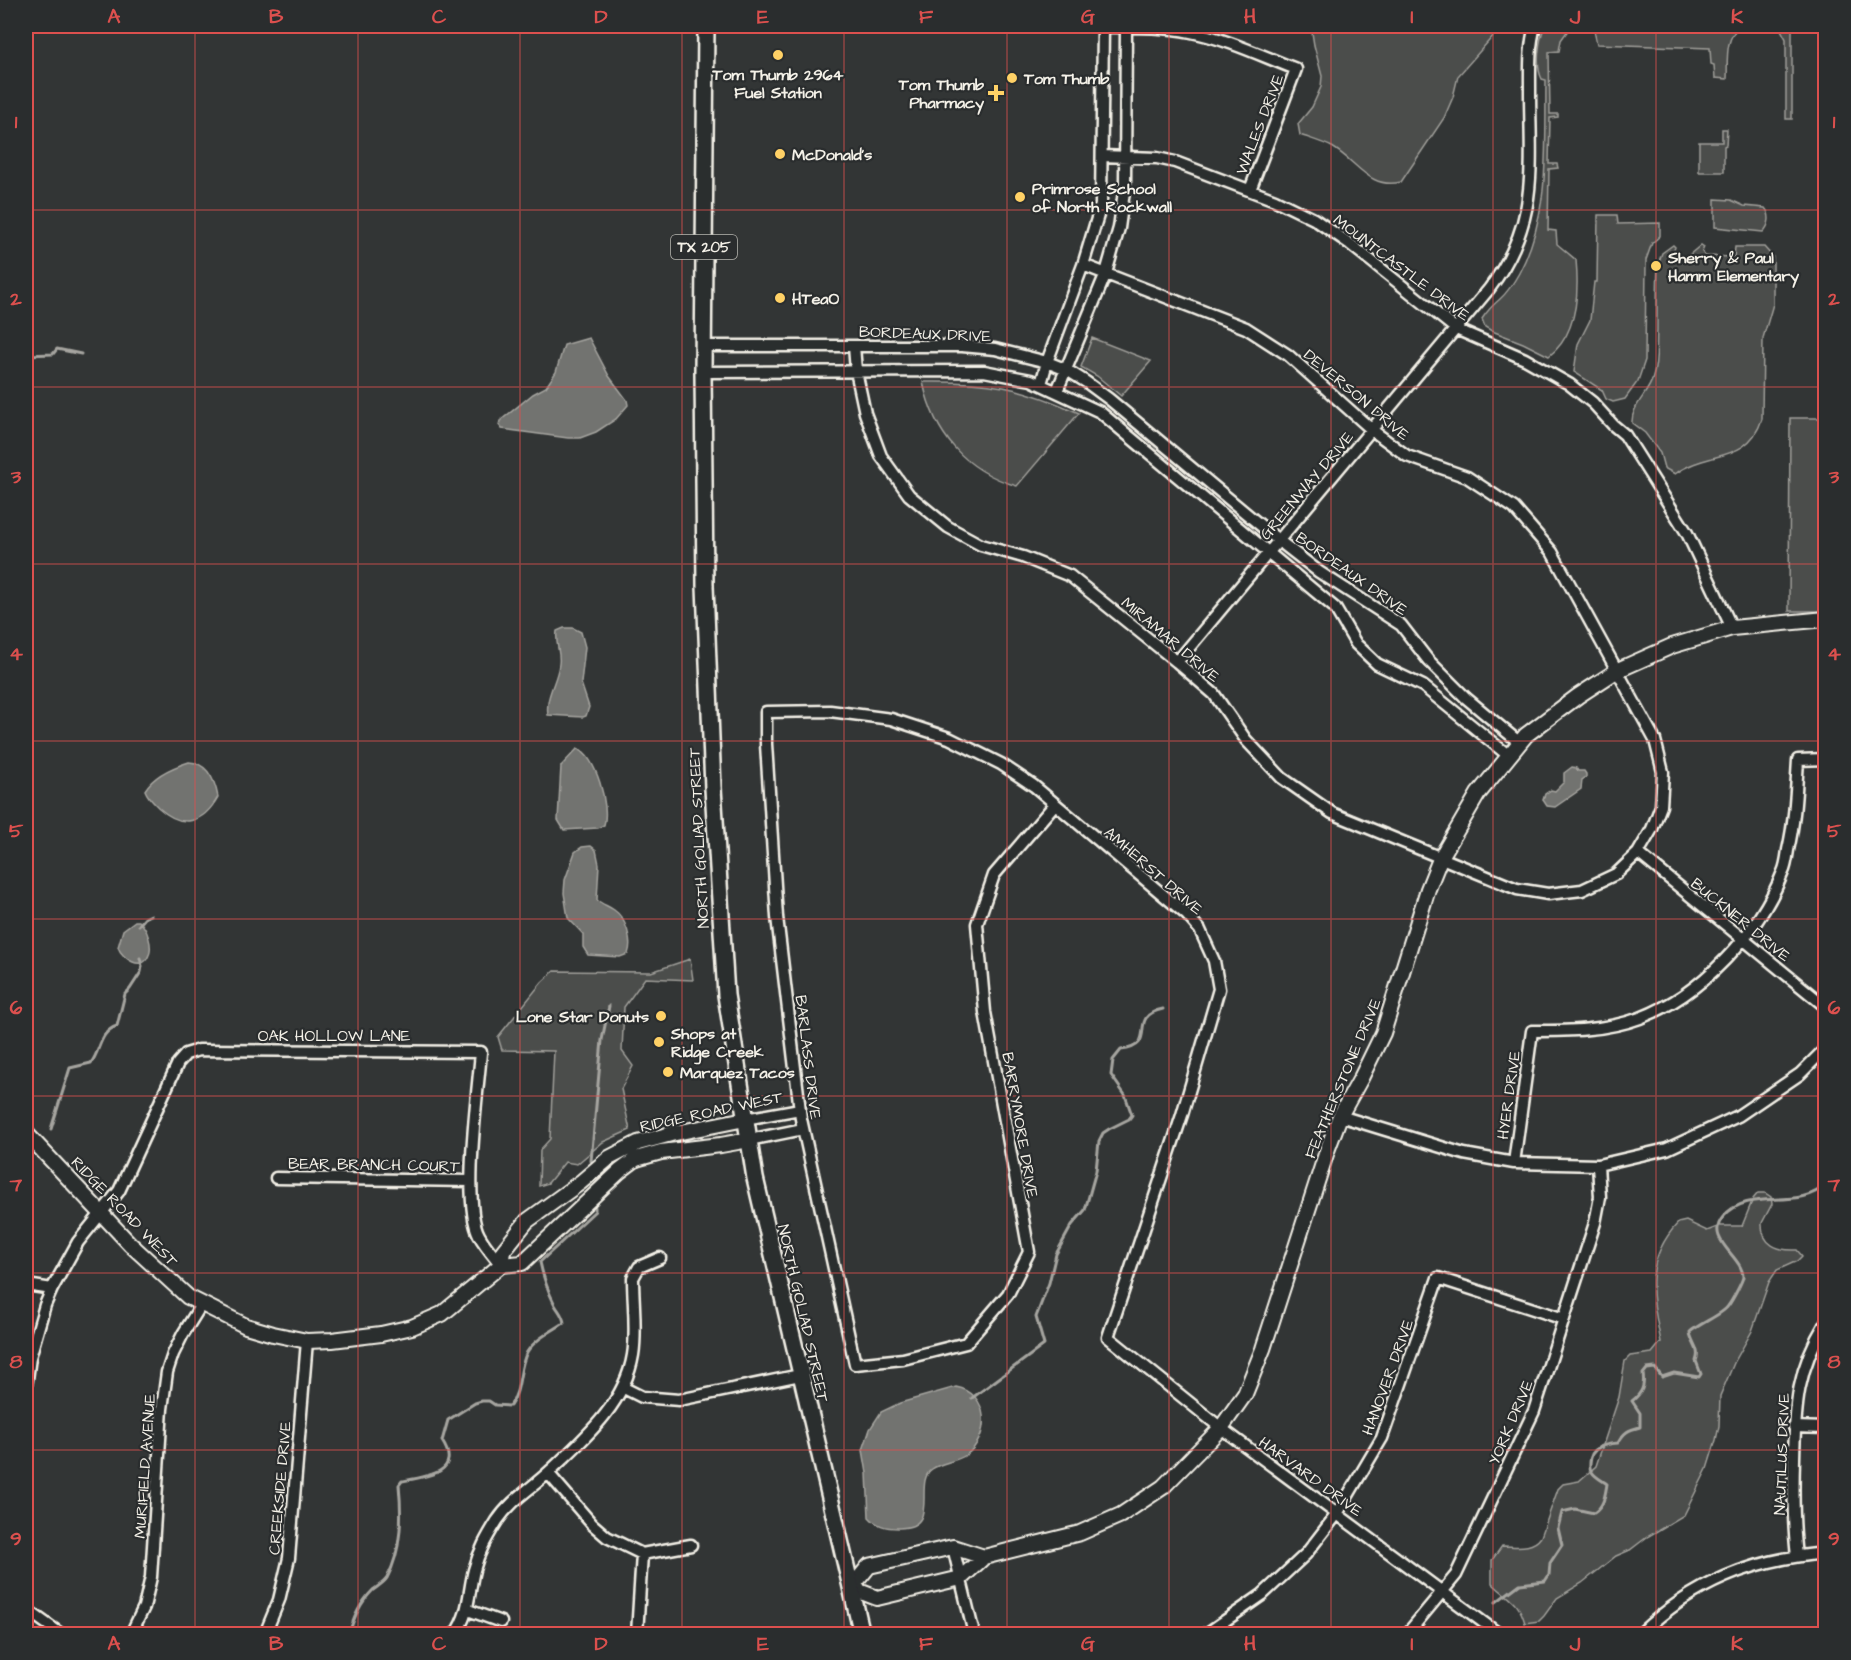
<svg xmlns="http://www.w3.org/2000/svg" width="1851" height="1660" font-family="'Architects Daughter',sans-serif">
<rect width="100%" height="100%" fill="#323535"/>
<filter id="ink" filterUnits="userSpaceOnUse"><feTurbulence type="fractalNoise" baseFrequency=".0167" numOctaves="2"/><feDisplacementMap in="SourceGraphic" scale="12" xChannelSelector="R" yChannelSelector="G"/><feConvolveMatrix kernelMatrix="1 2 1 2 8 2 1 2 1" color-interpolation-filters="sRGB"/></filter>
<g filter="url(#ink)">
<path fill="#4b4d4c" stroke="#a09f9a" stroke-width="1.5" d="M1311,26H1502L1458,76L1453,97L1444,118L1401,182C1369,190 1357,161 1332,147C1322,142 1311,139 1300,135L1298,124L1312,107L1321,87L1322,76L1314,45Z
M1545,26H1571L1561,40L1559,51L1549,52L1550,114H1558V117L1550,118L1549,164H1557L1558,168L1549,169L1548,230L1556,231L1557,244L1576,260C1579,292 1577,335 1549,356L1523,343L1492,331L1485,327L1482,319C1487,311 1493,305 1500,299C1508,292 1514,282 1519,273C1551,213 1545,146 1546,80L1542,79C1535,66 1539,39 1545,26Z
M1593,26H1740C1724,39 1728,59 1727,79L1715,78L1714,65L1711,64L1710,48L1597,44Z
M1779,26H1792V119H1786V39Z
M1722,129H1727L1726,145L1724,146V172H1699V142H1722Z
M1715,199L1731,200L1744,206L1765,208C1771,215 1770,225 1763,232L1715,227Z
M1598,215H1617L1618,224L1660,223V236L1652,243L1646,260L1645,360L1638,381L1625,399L1613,402L1606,399L1602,390L1574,372L1578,344L1590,320L1594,282H1597Z
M1673,245L1675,247L1674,250L1683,260L1701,245L1704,247L1702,252L1705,256L1734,257L1735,247H1764L1773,257V304L1763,338L1762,419C1748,464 1707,450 1675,474L1664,468L1660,453L1645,433L1632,423C1631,406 1649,393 1653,377C1658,362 1656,346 1657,330C1657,308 1657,286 1658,264L1662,253Z
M1092,338L1151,361L1121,396L1097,376L1081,367Z
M923,382C988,381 1020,386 1079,413L1017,486C965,471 934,434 923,382Z
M1790,418H1825V611H1789Z
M690,959L693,980L645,978L624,1007L622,1051L633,1066L621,1089L630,1130L603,1142L577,1164L565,1162L548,1183L539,1186L540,1150L550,1139L554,1051L502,1050L498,1037L542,982L554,971L651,972Z
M1758,1193H1765L1771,1197L1772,1204L1762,1223C1761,1245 1778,1251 1797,1250L1802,1256L1797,1261L1777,1270L1769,1282L1752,1331L1734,1363L1720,1396L1719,1426L1716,1440L1707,1469L1684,1515L1647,1537L1630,1550L1616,1556L1582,1583L1557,1598L1544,1616L1539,1621L1525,1623C1518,1599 1508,1599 1492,1583V1560L1502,1546C1516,1546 1532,1550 1541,1537L1558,1489L1563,1484L1579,1481L1596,1466L1619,1397L1625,1361L1630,1356L1652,1353L1661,1342C1652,1296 1643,1261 1678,1223L1686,1221L1707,1231L1720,1226H1742L1753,1199Z"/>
<path fill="#727370" stroke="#a6a5a0" stroke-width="1.5" d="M589,338L609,376L627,400L628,405L616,419L596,432L580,438H568L502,429L499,425L500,421L533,394L546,387L556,372L564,345Z
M564,628H573L581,632L585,647L581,683L589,707L586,716L583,717L548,715C545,696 557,682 559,664C561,653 555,644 557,631Z
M577,749C596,754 610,808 604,825L598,828L564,830L558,820L561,766Z
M189,762C208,763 215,781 218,797C203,824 182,829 159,808C153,802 148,798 145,790C154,775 173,767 189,762Z
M1572,767L1576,768L1578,771H1584L1586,774V777L1582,780L1581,789L1555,807L1547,806L1543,800L1545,794L1551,790L1555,791L1564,782V773Z
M591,846L596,850L599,864L597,900C602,904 608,906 614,910C626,918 633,941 628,954L620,957L588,955L583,947V934L568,918L564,893L565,880L575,852L582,847Z
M135,921H139C147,928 154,947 148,957C142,971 122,959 118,947L123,930Z
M956,1387C990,1393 991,1437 966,1455C956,1462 942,1462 932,1469C912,1483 942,1529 898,1528C886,1528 877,1526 869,1517L867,1473L863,1450L870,1429L881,1412L900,1403Z"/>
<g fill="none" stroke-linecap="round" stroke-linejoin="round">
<path stroke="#a6a5a0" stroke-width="3" d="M26,355L53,354L57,349L81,354
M139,925L145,918L151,915
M51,1129L70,1068L91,1063C101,1050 99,1032 117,1026L125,994L130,989L141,972L142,966L140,958
M591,1161L602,1040L609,1006
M972,1398L1044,1345L1036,1317L1049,1283L1056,1254L1072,1225L1085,1210L1096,1171L1099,1141L1103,1133L1109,1129L1129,1119L1132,1115L1125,1095L1111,1075L1113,1060L1121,1050C1161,1045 1125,1017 1163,1009
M1496,1602L1520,1584L1545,1581L1549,1575L1550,1563L1562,1545L1558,1528L1562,1512L1575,1509L1594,1513C1604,1506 1605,1496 1607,1484C1603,1481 1595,1477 1592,1472C1589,1469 1590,1467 1590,1463C1590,1447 1605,1444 1618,1443C1624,1432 1628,1430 1640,1427V1413L1632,1401C1642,1393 1645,1386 1643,1374L1647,1369L1655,1368L1662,1377L1674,1373L1699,1377L1701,1374L1696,1361C1701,1349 1691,1343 1690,1332C1700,1323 1722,1315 1728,1306C1732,1301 1742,1282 1743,1277C1743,1256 1704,1240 1723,1217C1748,1186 1799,1212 1826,1184
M349,1634C354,1617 360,1603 373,1590C378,1586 384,1583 387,1578C402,1550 402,1516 399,1485L402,1481C426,1477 463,1473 442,1441L448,1420L475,1403L482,1401H489L495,1405L510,1406C522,1389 518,1370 527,1352C535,1339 552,1331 564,1323C563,1315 559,1312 555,1305C548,1291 543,1277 540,1262L595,1211V1207"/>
<g stroke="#f4f1e8" stroke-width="15">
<path id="street" d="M1102,27C1132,27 1162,26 1191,32C1227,39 1262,56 1296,69L1250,190
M1102,156L1157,158L1175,162L1275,200L1314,219L1350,244L1456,329L1525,359L1569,384L1593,403L1613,425L1625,435L1687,533L1732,628
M703,346H962L995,349L1047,362L1067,370L1086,382L1109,399L1278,540L1319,572L1401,625L1428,660L1466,698L1520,743
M854,346L856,371L865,413L881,456L909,495L948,527L981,545L1023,557L1070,576L1177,662L1214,694L1246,740L1282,778L1332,813L1517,889L1548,894L1582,890L1616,874L1638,853L1652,829L1661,806L1663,772L1655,740L1552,552L1514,508L1467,477L1407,456L1372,430L1288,355L1246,328L1083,265
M703,372L984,371L1031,380L1100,412L1335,608L1356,644L1377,664L1423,686L1509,756
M1041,384L1047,362L1083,265L1101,205L1103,26
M1057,391L1106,273L1119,228L1125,184L1126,26
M1177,662L1489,289C1540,222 1530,168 1530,90C1530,68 1529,47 1535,26
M1055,804L994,875L977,924L985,1012L1029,1252L1008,1294L966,1343L903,1359L855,1364L801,1119L777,917L766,744V712L830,711L891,719L949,738L1001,764L1034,786L1187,915L1200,930L1214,961L1219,989L1182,1115L1108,1337L1221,1428L1499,1634
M1638,853L1826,1007
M1340,1116L1464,1154L1514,1163L1598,1165L1667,1149L1738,1116L1800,1074L1826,1048
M745,1119L800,1109
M749,1140L803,1129
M1514,1163L1532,1031C1568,1031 1605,1031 1640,1018C1701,995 1759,933 1783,872C1786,866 1787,857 1788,850C1795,820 1796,791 1798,760L1826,759
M276,1178L471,1181
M26,1287L33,1286L52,1289
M26,1387L30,1357L45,1305L52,1289L78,1242L119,1191L178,1063L186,1054L199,1050L481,1052C478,1091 462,1204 479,1235C485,1246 494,1256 501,1265
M624,1388L642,1397L679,1400L800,1375
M1794,1427L1826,1428
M548,1473L592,1524L607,1537L642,1554L691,1545
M953,1547L974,1634
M1797,1556C1793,1523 1793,1492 1794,1459C1795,1406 1797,1369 1826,1322
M26,1609L61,1634
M468,1610L501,1622
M131,1634L144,1607L151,1577L162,1409L167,1372L173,1354L183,1334L201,1305
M265,1634L279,1600L289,1558L307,1341
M455,1634C470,1613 468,1594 474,1570C479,1551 487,1537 497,1521C511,1500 532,1488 550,1471C584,1439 625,1404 633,1355C637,1331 633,1303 633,1278L639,1267L660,1258
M637,1634L642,1554
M1206,1634L1262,1595L1306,1554L1337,1514L1382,1438L1438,1278L1564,1319
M1407,1634L1456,1575L1534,1411L1595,1223L1600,1197L1598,1165
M1640,1634C1693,1583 1753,1559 1826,1553"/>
</g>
<g stroke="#f4f1e8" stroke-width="18">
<path id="secondary" d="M26,1133L130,1244L188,1297L246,1326L273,1334L307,1341L332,1340L381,1334L412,1327L442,1314L501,1265L522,1263L620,1171L636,1159L661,1152L721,1145L749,1140
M501,1265L503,1251L527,1221L581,1182L609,1158L638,1143L671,1134L745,1119
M984,1557L961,1578L877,1598L851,1588L869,1566L953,1547L984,1557L1080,1533L1121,1515L1163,1487L1221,1428L1245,1394L1263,1349L1328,1148L1340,1116L1361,1078L1383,1033L1428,889L1440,859L1478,794L1526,735L1578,696L1618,670L1672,646L1732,628L1826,619"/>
</g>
<g stroke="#f4f1e8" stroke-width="20">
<path id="primary" d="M706,26L703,372L705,586L713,788L726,995L755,1178L862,1634"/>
</g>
<use href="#street" stroke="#2a2d2e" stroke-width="10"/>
<use href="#secondary" stroke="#2a2d2e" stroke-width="14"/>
<use href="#primary" stroke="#2a2d2e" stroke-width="15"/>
</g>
</g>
<path fill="none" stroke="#dc504e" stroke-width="1.5" stroke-opacity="0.55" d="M195,26V1634M358,26V1634M520,26V1634M682,26V1634M844,26V1634M1007,26V1634M1169,26V1634M1331,26V1634M1493,26V1634M1656,26V1634M26,210H1826M26,387H1826M26,564H1826M26,741H1826M26,919H1826M26,1096H1826M26,1273H1826M26,1450H1826"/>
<g fill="#ffd166" stroke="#2a2d2e" stroke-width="2">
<circle cx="778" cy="55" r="6"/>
<circle cx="1012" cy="78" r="6"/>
<path d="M993 84h6v6h6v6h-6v6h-6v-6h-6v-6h6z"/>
<circle cx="780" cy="154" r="6"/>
<circle cx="1020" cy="197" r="6"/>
<circle cx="1656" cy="266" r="6"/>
<circle cx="780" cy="298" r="6"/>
<circle cx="661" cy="1016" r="6"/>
<circle cx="659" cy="1042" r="6"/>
<circle cx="668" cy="1072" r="6"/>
</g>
<g text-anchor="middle" stroke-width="4.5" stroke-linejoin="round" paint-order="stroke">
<rect fill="#2a2d2e" stroke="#b7b6b0" stroke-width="1.5" x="671" y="235" width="66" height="24" rx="4.5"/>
<g font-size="15" font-weight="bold" fill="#f4f1e8">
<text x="704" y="252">TX 205</text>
</g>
<g font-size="16" font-weight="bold" fill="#f4f1e8" stroke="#2a2d2e" text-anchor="start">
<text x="778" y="80" text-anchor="middle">Tom Thumb 2964<tspan x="778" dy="18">Fuel Station</tspan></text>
<text x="1024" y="84">Tom Thumb</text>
<text x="984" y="90" text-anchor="end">Tom Thumb<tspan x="984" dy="18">Pharmacy</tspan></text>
<text x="792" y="160">McDonald's</text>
<text x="1032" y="194">Primrose School<tspan x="1032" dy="18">of North Rockwall</tspan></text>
<text x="1668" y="263">Sherry &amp; Paul<tspan x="1668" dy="18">Hamm Elementary</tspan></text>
<text x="792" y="304">HTeaO</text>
<text x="649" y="1022" text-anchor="end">Lone Star Donuts</text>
<text x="671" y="1039">Shops at<tspan x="671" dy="18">Ridge Creek</tspan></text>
<text x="680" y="1078">Marquez Tacos</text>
</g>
<g font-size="16" fill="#f4f1e8" stroke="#2a2d2e">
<text transform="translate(1259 124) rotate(-69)" y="6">WALES DRIVE</text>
<text transform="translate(1402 267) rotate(37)" y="6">MOUNTCASTLE DRIVE</text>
<text transform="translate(925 333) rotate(2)" y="6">BORDEAUX DRIVE</text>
<text transform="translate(1357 394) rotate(40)" y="6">DEVERSON DRIVE</text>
<text transform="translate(1306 485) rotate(-50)" y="6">GREENWAY DRIVE</text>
<text transform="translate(1352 573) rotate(35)" y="6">BORDEAUX DRIVE</text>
<text transform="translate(1171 639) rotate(40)" y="6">MIRAMAR DRIVE</text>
<text transform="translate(698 838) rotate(-93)" y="6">NORTH GOLIAD STREET</text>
<text transform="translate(1154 870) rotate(41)" y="6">AMHERST DRIVE</text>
<text transform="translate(1741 919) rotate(39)" y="6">BUCKNER DRIVE</text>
<text x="334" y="1041">OAK HOLLOW LANE</text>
<text transform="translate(809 1057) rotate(83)" y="6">BARLASS DRIVE</text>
<text transform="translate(1342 1078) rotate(-67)" y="6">FEATHERSTONE DRIVE</text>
<text transform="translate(1508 1095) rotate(-82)" y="6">HYER DRIVE</text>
<text transform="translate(711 1111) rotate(-12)" y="6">RIDGE ROAD WEST</text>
<text transform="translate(1021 1125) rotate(80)" y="6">BARRYMORE DRIVE</text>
<text transform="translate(374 1164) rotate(1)" y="6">BEAR BRANCH COURT</text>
<text transform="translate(125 1211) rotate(46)" y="6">RIDGE ROAD WEST</text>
<text transform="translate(804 1313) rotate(77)" y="6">NORTH GOLIAD STREET</text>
<text transform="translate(1387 1377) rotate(-70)" y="6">HANOVER DRIVE</text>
<text transform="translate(1510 1422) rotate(-67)" y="6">YORK DRIVE</text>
<text transform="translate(1781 1454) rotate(-88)" y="6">NAUTILUS DRIVE</text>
<text transform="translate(144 1466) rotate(-86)" y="6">MURIFIELD AVENUE</text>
<text transform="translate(1311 1476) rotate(36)" y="6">HARVARD DRIVE</text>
<text transform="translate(279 1488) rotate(-85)" y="6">CREEKSIDE DRIVE</text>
</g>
</g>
<rect width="1851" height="1660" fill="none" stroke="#2a2d2e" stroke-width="66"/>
<rect x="33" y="33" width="1785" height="1594" fill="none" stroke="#dc504e" stroke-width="2"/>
<g font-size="20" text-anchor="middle" font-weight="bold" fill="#dc504e">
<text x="114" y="23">A</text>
<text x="276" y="23">B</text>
<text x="439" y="23">C</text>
<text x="601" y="23">D</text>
<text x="763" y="23">E</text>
<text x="926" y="23">F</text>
<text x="1088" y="23">G</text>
<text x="1250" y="23">H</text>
<text x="1412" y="23">I</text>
<text x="1575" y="23">J</text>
<text x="1737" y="23">K</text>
<text x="16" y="128">1</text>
<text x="1834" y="128">1</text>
<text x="16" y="305">2</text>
<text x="1834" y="305">2</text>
<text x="16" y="483">3</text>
<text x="1834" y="483">3</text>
<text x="16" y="660">4</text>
<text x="1834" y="660">4</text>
<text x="16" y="837">5</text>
<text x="1834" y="837">5</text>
<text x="16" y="1014">6</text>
<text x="1834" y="1014">6</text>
<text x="16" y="1191">7</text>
<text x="1834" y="1191">7</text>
<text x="16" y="1368">8</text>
<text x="1834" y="1368">8</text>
<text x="16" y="1545">9</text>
<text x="1834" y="1545">9</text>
<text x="114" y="1650">A</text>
<text x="276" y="1650">B</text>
<text x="439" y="1650">C</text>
<text x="601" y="1650">D</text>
<text x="763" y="1650">E</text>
<text x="926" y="1650">F</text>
<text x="1088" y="1650">G</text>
<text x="1250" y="1650">H</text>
<text x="1412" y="1650">I</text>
<text x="1575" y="1650">J</text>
<text x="1737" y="1650">K</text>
</g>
</svg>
